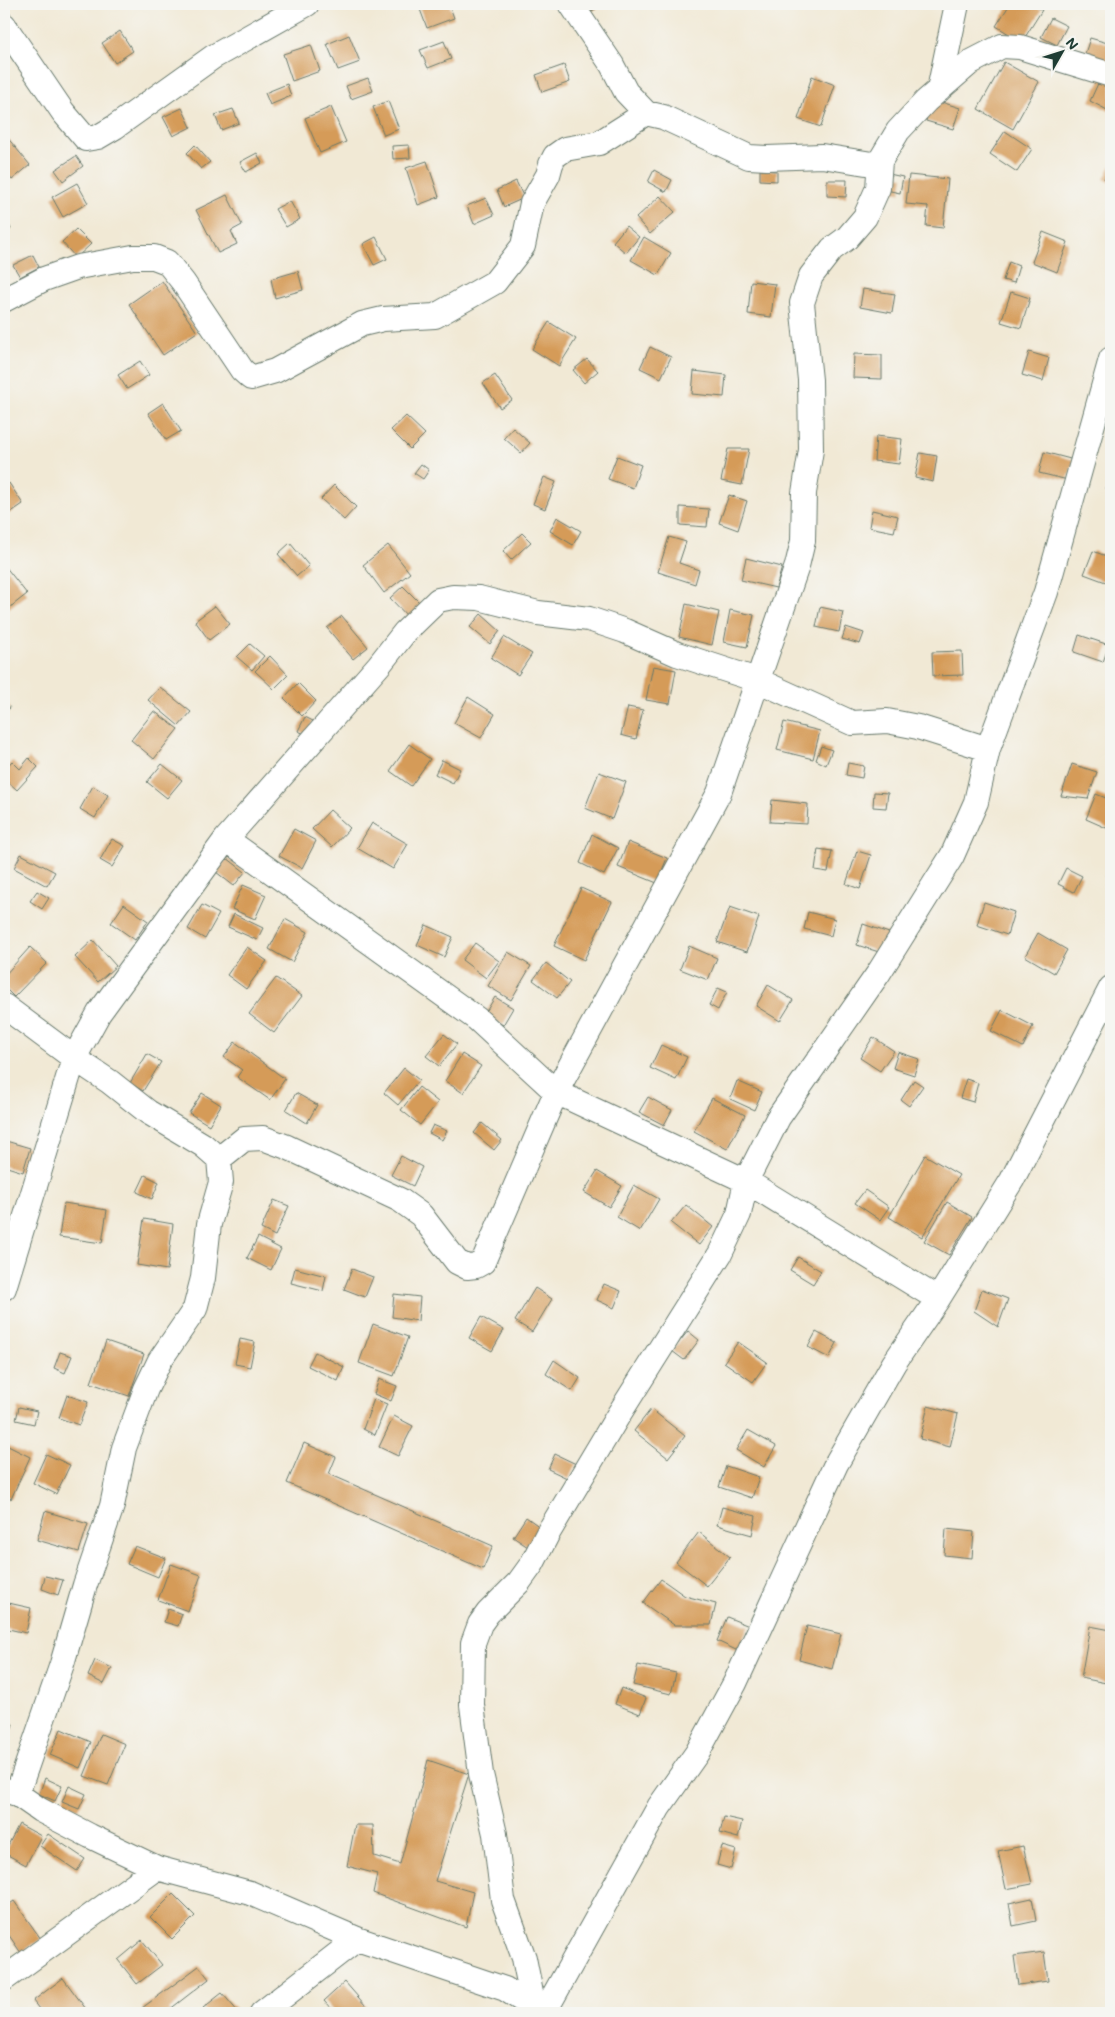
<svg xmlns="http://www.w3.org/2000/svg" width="1115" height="2017" font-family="Mali,sans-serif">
<rect width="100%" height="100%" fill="#f6f6f2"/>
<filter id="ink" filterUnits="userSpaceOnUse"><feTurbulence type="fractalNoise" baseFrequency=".02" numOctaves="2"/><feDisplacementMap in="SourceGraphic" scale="10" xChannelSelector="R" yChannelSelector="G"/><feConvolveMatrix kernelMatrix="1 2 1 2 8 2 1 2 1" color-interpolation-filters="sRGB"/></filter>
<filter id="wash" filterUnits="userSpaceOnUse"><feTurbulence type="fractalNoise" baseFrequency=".0096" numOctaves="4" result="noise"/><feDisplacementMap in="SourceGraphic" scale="20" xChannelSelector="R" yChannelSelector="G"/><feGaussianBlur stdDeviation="1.12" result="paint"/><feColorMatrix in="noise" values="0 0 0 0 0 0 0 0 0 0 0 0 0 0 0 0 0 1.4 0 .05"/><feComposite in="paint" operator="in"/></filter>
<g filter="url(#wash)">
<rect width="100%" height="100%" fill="#f1e9d5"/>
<g id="blocks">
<path fill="#d59b58" d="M418,4H449L454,18L427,28Z
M581,4H605L586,14Z
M1010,4H1032L1042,10L1022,42L996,26Z
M1051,18L1067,26L1057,45L1041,37Z
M120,31L133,51L115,63L102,43Z
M349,35L360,62L338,70L327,44Z
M1090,38L1111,44V55L1107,68L1083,60Z
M444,41L451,59L428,68L420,50Z
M311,45L320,71L292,81L283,54Z
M1004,62L1039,82L1013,129L978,109Z
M564,65L570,82L542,92L536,75Z
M812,76L835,85L821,127L798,119Z
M1101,77L1111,82V112L1090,101Z
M368,78L373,91L351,99L346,86Z
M287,84L291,96L270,105L265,93Z
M932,99L960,108L953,129L926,121Z
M388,101L399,129L384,135L373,107Z
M331,107L346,142L320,153L305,118Z
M182,108L191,127L173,136L163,117Z
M233,109L239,123L221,130L215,115Z
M1005,131L1032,149L1017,172L990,154Z
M6,136L30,165L12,180L4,170V138Z
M195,145L210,162L201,169L187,153Z
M409,145L410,158L393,159L392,146Z
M257,153L262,163L246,172L240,162Z
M76,156L83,166L63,181L55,170Z
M427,161L439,197L418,205L406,168Z
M1111,165V183L1104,179Z
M654,170L672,180L666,192L648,182Z
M760,170L777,171V181L760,180Z
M889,174L903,177L900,193L886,190Z
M909,175L948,179L943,228L926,226L928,206L906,204Z
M827,180H847L846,197L827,196Z
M516,181L524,198L504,207L497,190Z
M77,183L88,203L63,217L52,197Z
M227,195L242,225L231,231L237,244L218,253L196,210Z
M660,196L675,212L650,234L636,218Z
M486,198L494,215L474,224L467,206Z
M290,201L300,219L286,227L275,209Z
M4,215L11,229L4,233Z
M626,226L639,237L626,253L613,242Z
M76,229L91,244L76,258L62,242Z
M1043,232L1068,242L1057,272L1032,262Z
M376,237L387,259L374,265L363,244Z
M644,237L671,253L658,275L631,260Z
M33,255L39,267L20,277L13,265Z
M1009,262L1019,266L1014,283L1003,280Z
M298,271L303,290L275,298L271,279Z
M162,281L197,332L163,355L129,304Z
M751,281L775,284L771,317L748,314Z
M863,289L895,294L892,313L860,307Z
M1011,292L1030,298L1021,328L1001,322Z
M549,322L576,339L559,366L532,349Z
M650,347L671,357L661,378L640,368Z
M1029,352L1049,358L1043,381L1022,375Z
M854,354L882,355V379L853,378Z
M587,359L598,371L584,383L573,370Z
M140,361L149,375L127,389L118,375Z
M694,371L726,375L724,397L692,394Z
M495,375L512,400L500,408L483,383Z
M163,403L181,431L166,440L148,413Z
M406,416L425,434L410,449L391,430Z
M513,428L530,443L521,453L504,438Z
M876,436L902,439L899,464L874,461Z
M728,449H749L742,485L721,481Z
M1044,452L1074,460L1068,480L1039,473Z
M920,453L937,456L933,482L915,478Z
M617,456L641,465L633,488L608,479Z
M421,464L429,470L423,479L414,473Z
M1110,468H1111V490L1106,489Z
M544,477L556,482L545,509L533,504Z
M9,483L23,504L4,517V487Z
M334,485L356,507L344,520L321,499Z
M729,495L747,501L738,530L719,523Z
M680,507L709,509L707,527L680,525Z
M872,510L898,516L894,532L869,527Z
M557,517L581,531L573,545L550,531Z
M522,533L531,542L511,560L503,551Z
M669,537L686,542L679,563L699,570L695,584L658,572Z
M290,543L309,566L297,576L278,554Z
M388,545L410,573L384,593L363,565Z
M1093,551L1111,558V584L1084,574Z
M746,558L782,567L776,588L741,580Z
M5,566L27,594L4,612V567Z
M403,586L423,606L410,619L390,598Z
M686,604L719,612L712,645L679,637Z
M215,606L230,624L209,640L195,621Z
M820,607L843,612L839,632L816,627Z
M730,610L754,615L747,647L724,642Z
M481,614L500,631L490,644L470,627Z
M342,616L368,647L353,659L327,628Z
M846,627L864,633L860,644L842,639Z
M1079,635L1109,645L1103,662L1074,652Z
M504,637L532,654L518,675L491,658Z
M250,644L264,656L252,670L237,657Z
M962,651L963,675L933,676L932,652Z
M270,656L288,675L274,689L255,671Z
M653,666L676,670L670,704L646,700Z
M298,683L316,701L302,716L284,698Z
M160,687L191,712L179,726L148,700Z
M468,697L495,714L481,738L454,723Z
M4,700L10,708L4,713Z
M628,707L643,710L636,739L621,735Z
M154,711L178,729L154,759L131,740Z
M305,717L313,721L307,735L298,731Z
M784,722L820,731L813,759L777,750Z
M409,744L430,759L411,786L390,771Z
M821,746L832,750L826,765L816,760Z
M29,758L38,767L17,790L4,778V770L12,761L20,769Z
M442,760L460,769L453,783L435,774Z
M848,763L864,766L862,778L846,775Z
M162,764L182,780L167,798L147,782Z
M1072,764L1097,772L1088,799L1061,796Z
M599,772L626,782L612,819L585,808Z
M93,786L108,795L95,818L80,809Z
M874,792L888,793L886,808L873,807Z
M1096,794L1111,800V830L1086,819Z
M772,800L808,804L807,824L770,822Z
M330,810L350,828L332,847L312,829Z
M372,823L408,844L393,869L357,848Z
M294,829L316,841L302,868L279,856Z
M592,834L618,848L604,875L580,863Z
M112,839L125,846L112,867L100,860Z
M628,842L667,858L657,883L618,867Z
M818,849L832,851L828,872L815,870Z
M857,851L871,855L860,889L846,884Z
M21,854L55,872L47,886L14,868Z
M227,858L245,872L234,886L216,872Z
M1066,868L1082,876L1074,892L1058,884Z
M1111,868V882L1105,876Z
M243,885L266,895L255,919L232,909Z
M581,888L612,902L584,960L554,946Z
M37,891L49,898L42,909L30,901Z
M984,902L1014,912L1007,935L977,925Z
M124,904L148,921L135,940L111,923Z
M202,905L219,914L205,939L188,929Z
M730,907L759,917L747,952L717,942Z
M808,912L835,919L831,936L804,929Z
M234,914L263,928L257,940L228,927Z
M285,919L308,932L292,962L269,949Z
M863,924L889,933L882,953L857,945Z
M426,925L453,937L444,957L417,945Z
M1038,933L1067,950L1054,973L1025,956Z
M93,940L116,966L98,982L75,957Z
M475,943L499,961L486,978L462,960Z
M689,946L717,958L708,980L680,969Z
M30,947L47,963L14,997L4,987V976Z
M247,947L267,961L246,989L227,975Z
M508,952L531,966L511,1000L488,986Z
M546,963L570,982L557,998L533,980Z
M276,978L302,996L274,1033L249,1014Z
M768,985L793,1000L780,1021L756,1006Z
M718,988L727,992L718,1010L709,1005Z
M495,997L513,1008L503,1025L484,1015Z
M1002,1010L1033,1026L1023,1047L991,1031Z
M444,1034L457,1044L439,1066L426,1056Z
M873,1037L894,1051L880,1071L860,1058Z
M235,1042L285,1079L270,1100L237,1077L242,1070L224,1057Z
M661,1045L687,1057L676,1080L650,1068Z
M898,1052L919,1059L914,1075L893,1068Z
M147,1054L161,1062L143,1091L130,1083Z
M462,1054L481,1066L463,1093L445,1081Z
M404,1068L419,1080L398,1105L384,1093Z
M966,1079L978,1083L973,1102L960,1098Z
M914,1080L923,1086L909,1106L901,1100Z
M737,1081L762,1092L754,1110L730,1099Z
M419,1087L438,1102L420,1125L401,1110Z
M202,1093L221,1105L209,1125L189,1113Z
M296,1093L317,1105L307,1123L286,1110Z
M648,1097L672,1110L664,1125L639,1112Z
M712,1098L745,1115L727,1149L694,1131Z
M482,1123L502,1140L494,1150L474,1133Z
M433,1125L447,1131L442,1140L429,1133Z
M6,1141L30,1148L23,1172L4,1166Z
M925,1155L959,1175L922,1237L889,1217Z
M401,1156L422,1167L413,1186L391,1175Z
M597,1171L622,1186L609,1207L584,1192Z
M145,1175L159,1182L152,1199L137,1192Z
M634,1185L659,1199L640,1231L617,1217Z
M865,1190L889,1207L880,1220L855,1203Z
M274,1200L289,1206L275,1236L261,1229Z
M947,1202L972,1217L949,1255L924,1241Z
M64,1203L107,1210L102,1243L59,1237Z
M686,1205L713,1227L699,1245L671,1223Z
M144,1219L173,1224L167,1270L137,1265Z
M258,1237L281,1249L271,1270L247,1258Z
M798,1257L821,1271L813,1284L790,1270Z
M295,1268L326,1276L323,1291L291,1283Z
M352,1269L373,1277L365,1297L344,1289Z
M604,1284L621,1291L614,1308L597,1300Z
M535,1288L552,1299L532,1332L515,1321Z
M982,1289L1008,1299L998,1327L974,1311Z
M394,1294L420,1297L418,1321L392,1317Z
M481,1317L504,1330L492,1351L469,1338Z
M373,1324L408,1337L394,1376L359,1363Z
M688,1331L699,1340L684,1360L672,1351Z
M816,1332L837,1343L829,1358L808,1347Z
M240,1339L255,1342L250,1367L235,1364Z
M106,1341L144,1354L129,1396L91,1383Z
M738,1342L767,1362L753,1382L724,1362Z
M60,1352L72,1356L65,1373L54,1368Z
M315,1352L344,1367L338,1381L308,1366Z
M554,1360L580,1378L572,1391L546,1374Z
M379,1379L397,1386L391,1401L374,1394Z
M67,1395L88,1402L79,1425L59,1418Z
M374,1399L387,1404L375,1435L363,1429Z
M928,1406L958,1414L950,1447L920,1439Z
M19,1407L37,1411L34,1424L16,1420Z
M651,1409L685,1436L668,1458L634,1431Z
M394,1416L413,1426L398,1456L379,1447Z
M748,1430L776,1446L764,1467L736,1450Z
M304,1443L336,1457L329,1474L493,1546L483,1569L287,1483Z
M4,1444L30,1457L11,1499L4,1495Z
M46,1454L70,1465L56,1494L33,1483Z
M555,1454L576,1464L569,1479L548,1469Z
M726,1466L759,1477L752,1498L719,1487Z
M722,1507L756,1516L752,1535L717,1525Z
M45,1511L88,1524L79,1552L37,1540Z
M526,1517L540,1527L528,1547L513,1537Z
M946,1529L974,1532L972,1558L944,1555Z
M699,1532L730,1557L707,1586L676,1562Z
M135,1546L166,1558L158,1577L127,1564Z
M171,1564L201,1575L188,1611L158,1600Z
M45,1576L63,1580L58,1595L42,1589Z
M661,1579L685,1596L716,1604L711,1625H674L643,1603Z
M4,1602L31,1608L26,1633L4,1628Z
M168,1609L182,1614L178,1626L164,1622Z
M727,1617L749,1626L738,1651L717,1641Z
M807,1626L841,1634L832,1669L799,1660Z
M1090,1626L1111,1630V1684L1081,1678Z
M95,1660L112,1668L104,1684L88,1676Z
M638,1665L676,1673L671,1694L633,1685Z
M621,1688L646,1698L640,1714L615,1704Z
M4,1721L13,1724L6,1746H4Z
M61,1729L91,1742L80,1768L50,1755Z
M101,1734L125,1744L108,1785L84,1776Z
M428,1760L469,1774L435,1881L473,1892L466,1927L373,1893L377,1874L347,1866L355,1825H373L374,1856L400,1864Z
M45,1778L62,1786L55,1801L39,1794Z
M69,1786L86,1794L79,1809L62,1802Z
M724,1817L742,1821L738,1838L720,1833Z
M19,1824L41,1836L26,1865L4,1853Z
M48,1834L85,1859L77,1871L40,1846Z
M722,1846L736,1850L731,1869L717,1865Z
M1023,1846L1032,1884L1006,1889L998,1851Z
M173,1894L195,1916L172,1939L150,1917Z
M1032,1898L1036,1921L1013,1926L1009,1903Z
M14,1901L41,1939L21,1953L4,1928V1908Z
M142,1940L162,1965L137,1984L118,1960Z
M1044,1952L1048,1981L1018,1985L1014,1956Z
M199,1966L209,1979L169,2010L171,2013H146L142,2008Z
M63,1978L89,2013H42L33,2001Z
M345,1982L372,2013H335L324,2001Z
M222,1993L239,2013H207L203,2008Z"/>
</g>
</g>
<g filter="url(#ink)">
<use href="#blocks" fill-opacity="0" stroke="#68796c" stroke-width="1"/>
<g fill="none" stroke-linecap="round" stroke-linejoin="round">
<g stroke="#68796c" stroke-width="26">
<path id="street" d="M571,4L612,65L626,92L646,113L663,117L749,157L767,158L822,156L872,164L880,161L898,131L926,101L971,62L1002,46L1020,47L1111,75
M4,25L63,112L86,139L98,137L115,127L213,57L307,4
M939,90L957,4
M4,300L44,279L78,267L133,257H154L167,262L183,282L242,370L251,378L275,371L362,324L383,319L435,316L495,282L523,246L532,203L548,175L551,164L555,156L565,149L599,143L646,113
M226,839L477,1019L556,1092L746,1181L938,1299
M4,1006L74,1058L110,1082L148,1112L203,1145L219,1159L221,1182L209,1224L203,1278L195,1309L160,1360L146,1389L124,1448L112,1506L85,1585L62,1664L17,1794
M219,1159L244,1139L263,1138L287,1147L400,1200L421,1215L457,1262L467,1267L476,1266L483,1262L556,1092L719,793L797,566L803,541L804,493L811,450L810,380L802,303L811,276L832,249L847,238L865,217L878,188L880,161
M4,1288L74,1058L99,1013L226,839L379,665L405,632L438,600L453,597L479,598L538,613L589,619L625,631L677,654L757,680L852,723L887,721L918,727L988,749
M4,1790L17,1794L40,1810L90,1836L157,1868L250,1893L357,1939L505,1989L541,2012
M4,1979L157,1868
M534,2008L524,1958L503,1900L495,1834L481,1774L472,1705L473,1643L480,1624L488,1613L519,1582L532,1564L548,1533L619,1414L720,1254L739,1214L746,1181L778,1118L878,974L952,856L976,802L988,749L1046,592L1111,359
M262,2013L357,1939
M544,2013L659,1807L697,1753L735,1683L836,1464L894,1363L938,1299L1012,1180L1111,988"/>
</g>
<use href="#street" stroke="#fff" stroke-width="24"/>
</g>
</g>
<rect width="1115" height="2017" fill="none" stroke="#f6f6f2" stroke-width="20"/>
<g transform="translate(1062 52) rotate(51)" stroke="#f6f6f2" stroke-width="4" paint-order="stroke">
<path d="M0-4L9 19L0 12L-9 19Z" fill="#1f3d34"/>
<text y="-8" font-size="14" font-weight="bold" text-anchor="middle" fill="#1f3d34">N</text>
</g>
</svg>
